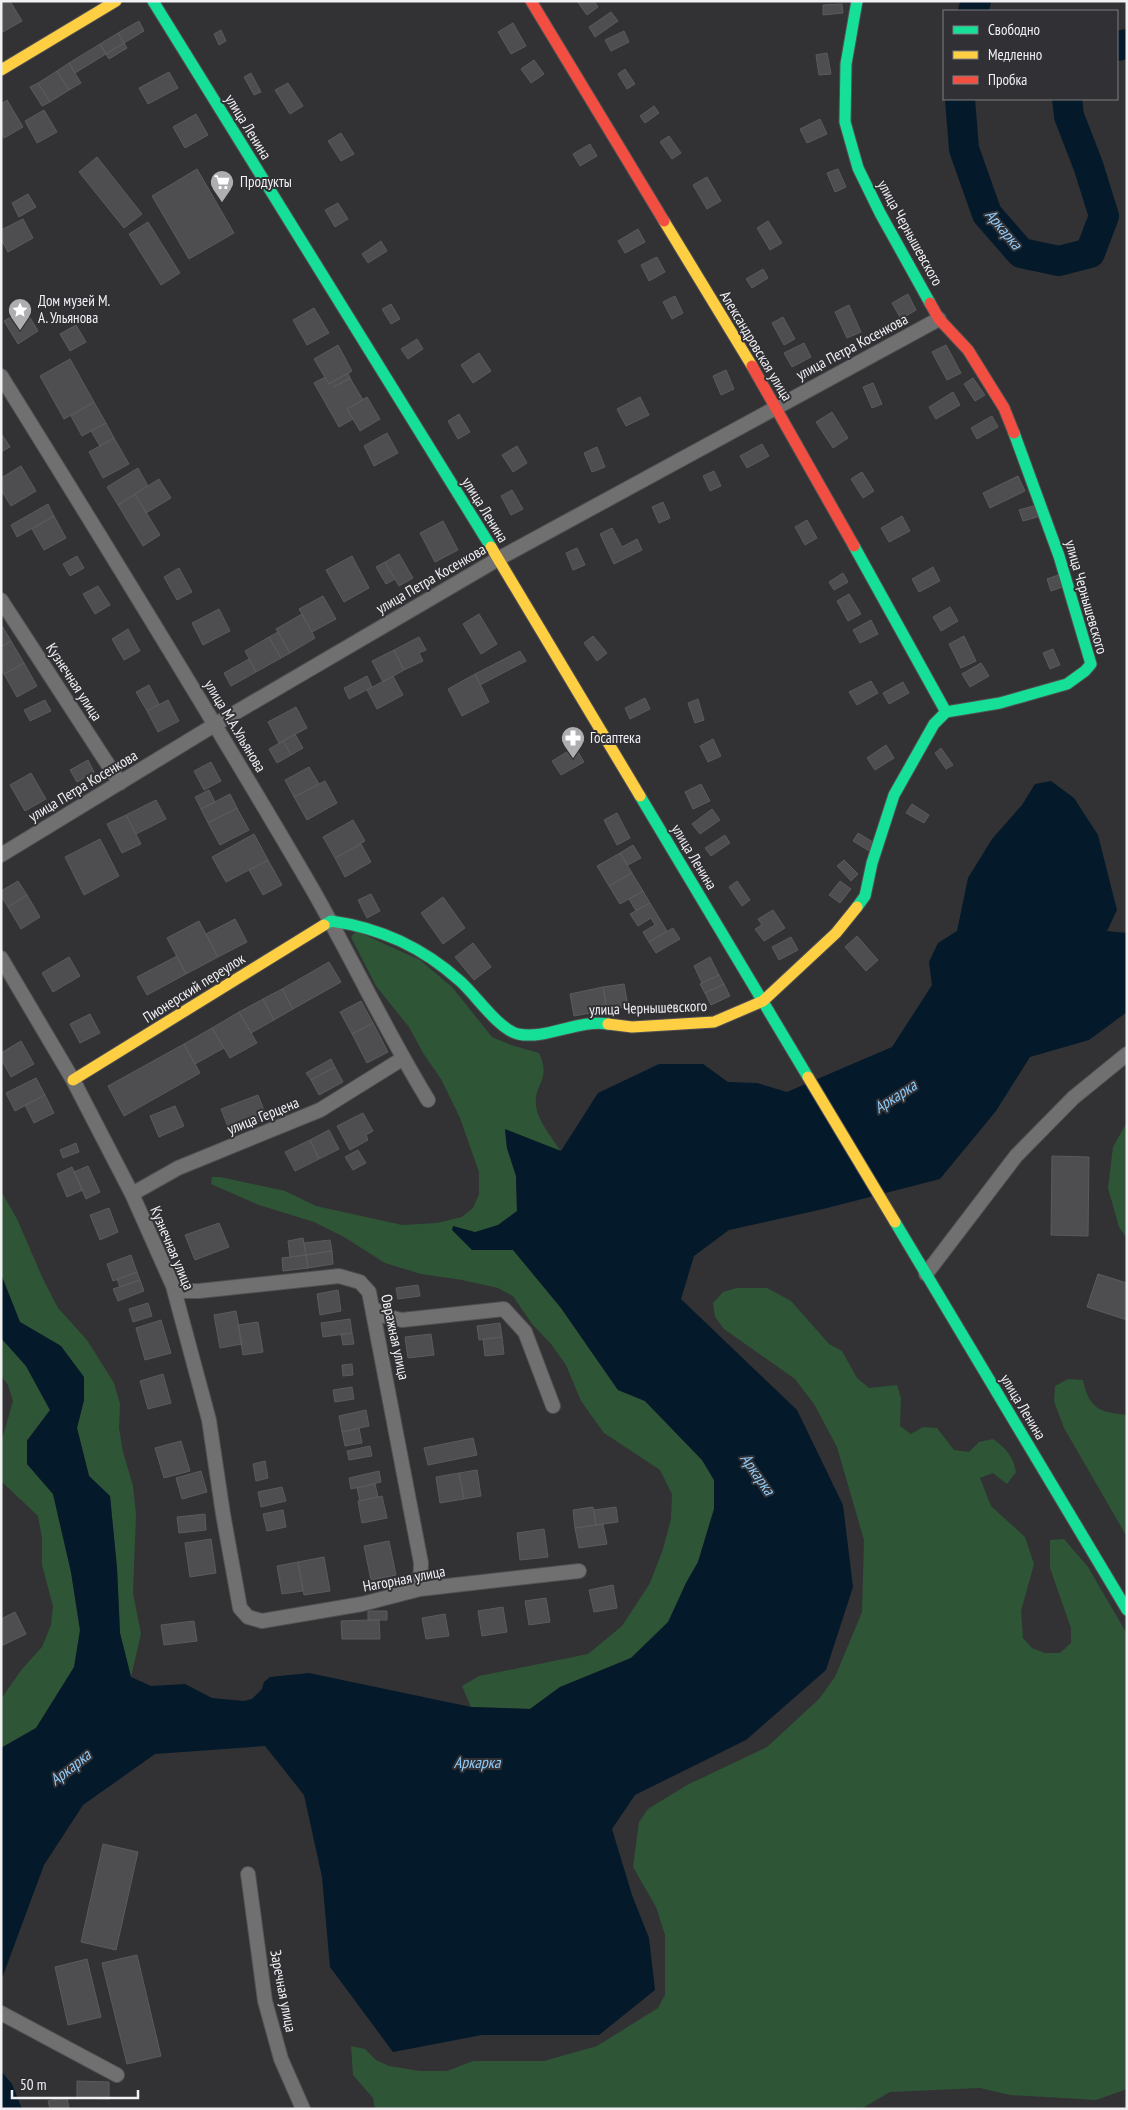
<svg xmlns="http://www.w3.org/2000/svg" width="1128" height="2110" font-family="'PT Sans Narrow',sans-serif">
<rect width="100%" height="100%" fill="#323234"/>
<path fill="#2e5536" d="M356,931L420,960L452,987L492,1037L511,1045L539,1053C552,1080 533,1085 536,1106C538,1122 553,1138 561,1152L505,1129L507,1148L516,1176L517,1211L498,1225L475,1233L453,1226L472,1250L513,1249L561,1308L618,1390L645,1401L702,1460L714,1480V1509L698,1562L686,1583L669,1622L631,1658L560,1687L530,1709L471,1707L462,1686L479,1676L588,1654L622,1626L650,1583L663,1549L671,1519L672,1494L660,1470L604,1433L581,1401L566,1365L551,1344L532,1324L513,1296L498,1288L462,1280L421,1274L385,1263L344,1237L314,1222L259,1205L211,1184L212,1177H220L285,1191L316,1206L402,1225L437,1223L462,1217L473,1208L479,1194V1172L460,1118L441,1079L423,1053L409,1027L376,986L351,937Z
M1127,1122V1238L1119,1227L1108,1188L1113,1147Z
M1,1191L17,1219L43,1279L58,1308L87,1340L114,1383L120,1404L119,1428L123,1452L133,1486L136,1514L133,1593L141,1634L131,1677L120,1633L117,1568L110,1496L89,1476L77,1428L84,1400L61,1346L20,1322L3,1281L1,1274Z
M737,1288H767L791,1301L829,1344L842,1351L857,1378L869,1388L897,1385L901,1398L900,1426L911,1434L923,1427L937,1428L954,1450L969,1452L979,1442L993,1439C1006,1448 1013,1456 1016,1472L1007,1484L993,1473L980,1478L991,1506L1025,1537L1034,1564L1021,1611L1023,1638L1032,1648L1045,1653H1060L1071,1643V1628L1050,1568V1540L1064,1539L1088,1567L1127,1634V2089L1096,2100L1010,2095L980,2088L890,2092L861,2109H375L373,2098L353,2075L351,2046L365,2049L376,2060L389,2066L420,2071H447L473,2061H544L597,2046L658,2008L665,1995V1935L656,1907L633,1867L639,1822L648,1809L687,1785L767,1747L819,1699L835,1677L862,1612L864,1540L837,1447L814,1404L795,1379L724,1329L715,1317L713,1303L723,1292Z
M1,1338L26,1366L50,1410L27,1440V1464L53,1494L71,1572L80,1630L75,1667L36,1728L1,1748V1699L22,1669L42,1647L51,1625L53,1606L42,1565V1538L38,1516L1,1481V1443L13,1401L8,1385L1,1376Z
M1068,1379L1083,1380C1089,1409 1099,1412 1127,1415V1537L1064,1428L1054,1401L1055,1386Z"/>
<path fill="#04192a" d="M1051,781L1074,798L1098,835L1117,910L1107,931L1127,933V1012L1089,1040L1030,1057L996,1111L940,1179L823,1209L729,1230L694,1256L681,1299L797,1410L843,1505L853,1587L826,1670L746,1740L635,1795L612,1829L632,1895L649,1938L655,1990L599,2035H482L393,2052L330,1967L322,1877L304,1795L265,1746L155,1754L83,1805L44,1865L1,1981V1748L36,1728L74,1667L80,1630L71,1572L53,1494L27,1464V1441L50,1410L26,1366L1,1338V1274L20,1322L61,1346L84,1377V1400L77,1428L89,1476L110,1496L117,1568L120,1633L131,1677L151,1686L185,1684L212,1698L244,1701L252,1699L262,1689L264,1682L270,1677L309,1673L471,1707L530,1709L560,1687L631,1658L668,1622L686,1583L698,1562L714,1509V1480L702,1460L645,1401L618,1390L561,1308L513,1250H472L452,1230L453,1226L475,1232L498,1225L517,1211L516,1176L507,1148L505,1129L561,1151L598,1093L659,1064H703L728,1082L757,1083L787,1092L892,1047L932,985L929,962L938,943L957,931L968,878L992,839L1022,805L1035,784Z
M1,2071L12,2084L22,2109H1Z"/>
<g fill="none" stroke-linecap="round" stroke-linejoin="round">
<path stroke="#04192a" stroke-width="30" d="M973,11L976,1
M1117,46L1127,44
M960,99L964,149L987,214L1021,253L1059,261L1090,253L1104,216L1088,165L1069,116L1067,99"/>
</g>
<path fill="#4e4e50" stroke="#5b5b5d" d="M1,1H10L22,21L1,33Z
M577,1H594L598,7L587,15Z
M842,4L843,13L823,15V5Z
M611,12L618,21L595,37L589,27Z
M139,21L144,31L124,43L118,33Z
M513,23L526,46L511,54L498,32Z
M221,30L226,41L219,45L214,34Z
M624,31L629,42L611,51L605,40Z
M118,33L124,43L106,54L100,44Z
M124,43L127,48L109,59L106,54Z
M100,44L106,54L75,73L69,63Z
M827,53L831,74L819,75L816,55Z
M534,60L544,74L531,83L521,69Z
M69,63L81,83L69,90L57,71Z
M625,69L635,84L627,89L618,74Z
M57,71L69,90L50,102L38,83Z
M169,72L178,88L148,104L139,88Z
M251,73L261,92L254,95L244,77Z
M38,83L50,102L42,106L30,87Z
M288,83L303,106L290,114L275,90Z
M7,100L23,127L4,138L1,132V104Z
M654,106L659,113L645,123L640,116Z
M44,110L57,132L37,143L25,121Z
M196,114L208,135L185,148L173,127Z
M820,119L827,134L807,143L800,129Z
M341,133L354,154L341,161L328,141Z
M669,136L681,153L672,159L660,142Z
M590,144L597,156L580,166L573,154Z
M97,157L142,214L124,228L79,172Z
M197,169L234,233L189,259L152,196Z
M838,169L846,187L835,192L827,173Z
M707,177L721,201L707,209L693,185Z
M28,194L36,207L19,217L12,203Z
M338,203L348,219L335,227L325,210Z
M23,219L33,238L8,252L1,239V230Z
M768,221L782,243L770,250L757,228Z
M148,222L180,273L161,285L129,234Z
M638,229L645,242L625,253L618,241Z
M381,241L387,251L368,263L362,254Z
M657,257L665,272L649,281L641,265Z
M763,269L768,278L752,288L746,279Z
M908,294L916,310L901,319L892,303Z
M675,296L683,313L672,319L663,302Z
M391,304L400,319L391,324L382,309Z
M849,305L861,332L847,338L835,312Z
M314,308L329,333L307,345L293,320Z
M25,309L38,331L18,344L4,321Z
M783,317L795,339L784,345L772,323Z
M76,325L86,342L70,351L60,334Z
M417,339L423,349L408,359L401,349Z
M804,343L811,357L792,367L784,353Z
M338,345L352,371L329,384L314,359Z
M946,345L961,373L947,380L932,352Z
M479,353L491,371L473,383L461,365Z
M70,359L94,402L64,419L40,376Z
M726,370L734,389L721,395L713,376Z
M348,373L350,378L334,387L350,378L363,400L347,409L353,419L339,427L314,383L325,377L329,384Z
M973,378L985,395L975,401L964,384Z
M873,383L882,404L872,408L863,387Z
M953,392L960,405L936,419L929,407Z
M367,397L380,419L360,431L347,409Z
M640,397L649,415L626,426L617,409Z
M94,402L106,423L82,436L71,416Z
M832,412L848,438L833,448L816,422Z
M459,414L470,432L458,439L448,421Z
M992,416L998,427L977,439L971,428Z
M106,423L114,438L100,446L91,431Z
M1,433L10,447L1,452Z
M387,433L398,453L374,466L364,446Z
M114,438L129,464L103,478L89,452Z
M762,444L769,456L747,468L740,456Z
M517,446L527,463L513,472L502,455Z
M597,447L605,467L592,472L584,453Z
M21,466L36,491L11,506L1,490V478Z
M138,468L148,486L118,505L107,487Z
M714,471L721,486L710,491L703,476Z
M862,472L874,491L863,498L851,479Z
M1018,476L1025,491L990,508L983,493Z
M159,479L171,498L146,513L135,494Z
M512,490L523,509L511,515L501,496Z
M135,494L160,535L143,546L118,505Z
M663,502L670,518L659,523L652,507Z
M48,504L54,516L17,537L11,525Z
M1037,505L1041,516L1023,521L1019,510Z
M54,516L66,538L44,550L32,529Z
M902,516L910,531L889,542L881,528Z
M807,520L817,538L805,545L795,527Z
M443,521L458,550L435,562L420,533Z
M612,528L622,547L637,539L642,550L614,564L600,534Z
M577,548L585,565L573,570L566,553Z
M399,554L413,578L399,586L385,562Z
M77,556L84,568L70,576L63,564Z
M352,556L369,588L344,602L326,570Z
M385,562L395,579L386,584L376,567Z
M933,567L940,581L919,592L912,579Z
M179,568L192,592L177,600L164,577Z
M843,573L848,582L834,590L829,582Z
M1061,574L1065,586L1051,591L1047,579Z
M98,586L110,605L95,614L83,594Z
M849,594L861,614L848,621L837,601Z
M323,596L336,619L312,632L299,609Z
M950,607L958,621L941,631L933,617Z
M219,609L230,631L203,645L192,623Z
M302,614L315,638L290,653L276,629Z
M479,614L497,644L481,654L463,624Z
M871,620L878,634L860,643L853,630Z
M1,624L11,641L1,647Z
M128,629L140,651L124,660L112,639Z
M278,632L290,653L281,658L269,637Z
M593,636L607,653L597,661L584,643Z
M964,636L976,661L961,668L949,644Z
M269,637L281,658L256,672L245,651Z
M419,637L426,650L419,653L423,661L404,670L394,650Z
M11,641L24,663L4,674L1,669V647Z
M1053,649L1060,665L1050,669L1043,653Z
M394,650L404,670L383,682L372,661Z
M520,651L526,661L480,685L475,674Z
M249,659L256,672L231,686L224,673Z
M24,663L37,686L17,697L4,674Z
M981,663L989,676L970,687L962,674Z
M475,674L489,702L462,716L448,689Z
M367,676L372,687L349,699L344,688Z
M393,676L403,695L377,709L367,690Z
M871,681L878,693L857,705L849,692Z
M903,682L909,693L889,704L883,693Z
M149,685L159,704L147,711L136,692Z
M645,698L650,709L630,719L625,708Z
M698,699L704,720L695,723L688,703Z
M45,700L51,711L30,721L24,710Z
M168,700L179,721L158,732L147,711Z
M296,707L307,728L279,743L268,722Z
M295,734L303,748L291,755L283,741Z
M713,739L721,756L708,762L700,746Z
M283,741L291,755L277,763L269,749Z
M886,745L894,758L875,770L867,758Z
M575,747L584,762L561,775L552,761Z
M941,748L953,765L946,769L935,753Z
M88,760L94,772L77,782L70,770Z
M211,762L221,781L204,790L194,771Z
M309,767L319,784L294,797L285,780Z
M31,773L46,799L25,811L10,785Z
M325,781L337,803L307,820L294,797Z
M701,784L710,801L693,809L685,792Z
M209,790L215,802L201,809L195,797Z
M230,794L237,808L208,823L201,809Z
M156,800L166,819L136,834L126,815Z
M912,804L929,815L924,823L906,813Z
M237,808L249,830L220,845L208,823Z
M712,809L720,820L700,834L692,824Z
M617,813L630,838L617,845L604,820Z
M126,815L141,844L122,853L107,824Z
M353,820L365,841L335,858L323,837Z
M858,833L876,844L871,852L853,841Z
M254,834L268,860L226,882L212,857Z
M725,835L730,843L711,856L705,848Z
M100,839L119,876L84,895L65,857Z
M361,844L371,862L345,877L335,858Z
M633,845L641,858L628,865L620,853Z
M620,853L632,873L609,886L597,866Z
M268,860L282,885L263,895L249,870Z
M844,860L858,874L851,881L837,866Z
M632,873L643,891L620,904L609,886Z
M18,881L27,895L8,907L1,896V891Z
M737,881L750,900L742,906L729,887Z
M840,881L851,889L840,903L829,895Z
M643,891L650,903L636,911L629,899Z
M371,894L380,911L367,918L358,900Z
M27,895L40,917L21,929L8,907Z
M443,897L465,928L443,944L421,913Z
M650,903L667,931L649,942L643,932L655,925L651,918L638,926L630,914Z
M773,910L785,928L764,941L755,929L762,925L758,919Z
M235,919L247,942L218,957L206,934Z
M199,921L218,957L186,974L167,938Z
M673,928L680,939L656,953L649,942Z
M857,936L878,960L866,971L845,947Z
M791,937L798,950L779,960L772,947Z
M473,943L491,967L474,980L455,957Z
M177,956L186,974L147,995L137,977Z
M69,957L80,976L53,992L42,973Z
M710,957L719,975L702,983L694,966Z
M329,962L341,982L293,1009L282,989Z
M719,975L724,984L705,993L700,984Z
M624,984L628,1006L607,1010L603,987Z
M724,984L730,996L711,1005L705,993Z
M603,987L607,1010L574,1016L570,994Z
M282,989L293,1009L274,1020L263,999Z
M263,999L274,1020L251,1033L239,1012Z
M361,1001L373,1023L352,1034L340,1012Z
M239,1012L257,1043L230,1058L212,1028Z
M90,1014L100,1033L80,1043L70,1024Z
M373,1023L388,1052L367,1063L352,1034Z
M212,1028L224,1048L195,1064L184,1044Z
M21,1041L34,1064L11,1077L1,1059V1053Z
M184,1044L200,1073L124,1116L108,1086Z
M331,1059L335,1067L311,1080L306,1073Z
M335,1067L343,1082L319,1095L311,1080Z
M36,1078L45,1095L15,1111L6,1093Z
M45,1095L54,1113L34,1123L25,1105Z
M258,1095L267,1118L230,1132L221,1109Z
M175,1106L184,1126L159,1137L150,1116Z
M363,1113L373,1131L366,1135L368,1140L350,1150L337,1126Z
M329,1130L339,1149L319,1159L310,1140Z
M310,1140L319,1159L295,1171L285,1152Z
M76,1143L79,1152L63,1158L60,1150Z
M358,1150L366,1163L353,1170L345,1157Z
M1052,1156L1089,1157L1088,1236L1051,1235Z
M88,1166L100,1192L86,1199L74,1172Z
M72,1167L83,1190L67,1197L57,1174Z
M109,1208L118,1232L100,1240L90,1215Z
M219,1223L229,1247L195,1260L185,1235Z
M303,1238L306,1255L290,1257L288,1241Z
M330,1240L332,1251L306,1255L304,1243Z
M332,1251L333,1264L308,1268L306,1255Z
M131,1255L137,1272L113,1281L107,1264Z
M306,1255L308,1268L283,1271L282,1258Z
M137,1272L140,1280L120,1287L117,1279Z
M1098,1274L1127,1283V1320L1087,1307Z
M140,1280L144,1291L118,1301L113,1289Z
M418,1285L420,1296L398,1299L396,1288Z
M338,1290L341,1311L320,1315L317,1294Z
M148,1303L152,1316L133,1322L129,1309Z
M236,1311L242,1344L220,1348L214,1315Z
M350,1319L352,1333L323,1337L321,1323Z
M161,1320L171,1353L145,1360L136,1328Z
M258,1322L263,1352L243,1355L238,1325Z
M500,1323L502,1337L479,1340L477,1326Z
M352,1333L354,1344L343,1345L341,1334Z
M431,1334L434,1355L408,1358L405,1337Z
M502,1337L504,1354L485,1356L483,1339Z
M352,1364L353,1375L343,1376L342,1365Z
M163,1374L171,1403L148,1409L140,1381Z
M352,1387L354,1399L335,1402L333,1390Z
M366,1410L369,1426L342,1432L339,1416Z
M359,1428L362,1443L345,1446L342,1432Z
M473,1438L477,1455L428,1465L424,1448Z
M181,1441L190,1471L164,1478L155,1448Z
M370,1446L372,1456L349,1460L347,1451Z
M265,1461L268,1478L256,1481L253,1464Z
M477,1470L481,1496L464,1499L459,1473Z
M201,1471L207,1492L182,1499L176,1478Z
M379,1471L381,1482L351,1489L349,1478Z
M459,1473L464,1499L440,1503L436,1477Z
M375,1484L378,1497L360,1501L357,1488Z
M282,1487L286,1501L261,1507L258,1492Z
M382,1496L387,1518L362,1523L358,1501Z
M593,1507L596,1525L575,1528L573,1510Z
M616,1507L618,1522L596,1525L594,1510Z
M283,1510L286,1527L267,1531L263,1514Z
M205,1514L206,1530L179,1533L177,1517Z
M603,1524L607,1544L579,1548L575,1528Z
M544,1529L548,1557L520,1560L517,1533Z
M211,1539L216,1573L190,1577L185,1543Z
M389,1541L396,1575L371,1580L364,1546Z
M324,1557L330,1591L304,1595L298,1562Z
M298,1562L303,1591L282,1594L277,1566Z
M613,1585L617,1608L594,1612L589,1590Z
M546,1598L550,1622L529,1625L525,1601Z
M503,1607L507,1632L482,1636L478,1611Z
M368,1611H387V1620H368Z
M15,1612L26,1634L1,1646V1619Z
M445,1614L449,1636L426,1639L422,1618Z
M368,1620H379L380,1639H342L341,1621Z
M194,1621L197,1641L164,1645L161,1625Z
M103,1844L138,1852L116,1950L81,1942Z
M137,1955L161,2056L127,2064L102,1963Z
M87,1959L101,2017L68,2025L55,1967Z
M77,2081L109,2082V2099L77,2098Z
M67,2097L69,2109H50L48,2101Z"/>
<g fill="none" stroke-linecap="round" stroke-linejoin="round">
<g stroke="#515153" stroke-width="16">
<path id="street" d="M1,376C106,545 210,714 310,885C351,956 385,1030 428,1100
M1,600L120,783
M1,855L216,724L498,559L939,319
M1,958L73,1080L132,1194L173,1286L209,1420L223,1514L240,1608L248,1617L262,1621L362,1604L420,1589L579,1571
M132,1194L178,1168L320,1110L402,1059
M926,1274L1016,1156L1073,1098L1127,1054
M173,1286L183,1291H199L339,1276L360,1282L369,1292L421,1563L420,1589
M373,1308L384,1316L402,1320L504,1309L525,1332L553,1406
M248,1874L265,2001L281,2059L303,2109
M1,2013L117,2075"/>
</g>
<g stroke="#515153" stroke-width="13">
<path id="fast" d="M153,1L491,547
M857,1L846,64L845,122L858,168L880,213L930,303
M854,546L946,712
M640,796L808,1077
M857,907L865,896L872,863L894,795L934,724L946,712L1000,703L1067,684L1085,671L1091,664L1059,556L1014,433
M324,925L331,921C381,928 422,947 460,981C476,995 498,1029 518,1034C546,1040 579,1019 608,1024
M895,1222L1127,1610"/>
</g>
<g stroke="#515153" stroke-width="13">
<path id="slow" d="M1,70L116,1
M664,221L752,366
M491,547L640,796
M608,1024L632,1027L714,1022L763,1001L836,933L857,907
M808,1077L895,1222
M73,1080L324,925"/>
</g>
<g stroke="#515153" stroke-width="13">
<path id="jam" d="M531,1L664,221
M930,303L939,319L968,350L1004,408L1014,433
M752,366L854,546"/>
</g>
<use href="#street" stroke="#717070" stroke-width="14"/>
<use href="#fast" stroke="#16e098" stroke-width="11"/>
<use href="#slow" stroke="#ffcf43" stroke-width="11"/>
<use href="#jam" stroke="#f24e42" stroke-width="11"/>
</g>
<defs>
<g id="supermarket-pin" transform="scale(1.25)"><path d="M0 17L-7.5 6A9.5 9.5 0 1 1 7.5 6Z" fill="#aeaeb1" stroke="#313135"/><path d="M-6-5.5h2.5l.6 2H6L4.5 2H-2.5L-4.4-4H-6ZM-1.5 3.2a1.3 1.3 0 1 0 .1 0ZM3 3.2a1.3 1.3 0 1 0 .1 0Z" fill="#fff"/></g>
<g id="sight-pin" transform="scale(1.25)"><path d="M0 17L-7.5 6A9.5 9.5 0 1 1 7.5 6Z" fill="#aeaeb1" stroke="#313135"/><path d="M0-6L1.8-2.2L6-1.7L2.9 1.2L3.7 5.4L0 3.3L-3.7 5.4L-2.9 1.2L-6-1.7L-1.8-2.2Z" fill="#fff"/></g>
<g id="pharmacy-pin" transform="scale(1.25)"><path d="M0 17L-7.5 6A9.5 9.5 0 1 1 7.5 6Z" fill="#aeaeb1" stroke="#313135"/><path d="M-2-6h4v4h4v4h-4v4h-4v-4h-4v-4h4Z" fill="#fff"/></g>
</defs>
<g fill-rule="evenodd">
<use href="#supermarket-pin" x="222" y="182"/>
<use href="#sight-pin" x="20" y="310"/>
<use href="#pharmacy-pin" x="573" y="738"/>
</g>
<g text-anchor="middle" stroke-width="4" stroke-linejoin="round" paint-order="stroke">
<g font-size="15" fill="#f1f1f4" stroke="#313135">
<text transform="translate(248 127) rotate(58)" y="5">улица Ленина</text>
<text transform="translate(910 233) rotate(61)" y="5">улица Чернышевского</text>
<text transform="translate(756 346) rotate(59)" y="5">Александровская улица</text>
<text transform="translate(852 347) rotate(-28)" y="5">улица Петра Косенкова</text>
<text transform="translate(485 510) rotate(58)" y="5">улица Ленина</text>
<text transform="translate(431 579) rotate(-30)" y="5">улица Петра Косенкова</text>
<text transform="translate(1086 597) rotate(74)" y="5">улица Чернышевского</text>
<text transform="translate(74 682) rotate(57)" y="5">Кузнечная улица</text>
<text transform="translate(235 726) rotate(59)" y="5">улица М.А.Ульянова</text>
<text transform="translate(83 786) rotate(-31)" y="5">улица Петра Косенкова</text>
<text transform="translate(694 857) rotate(59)" y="5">улица Ленина</text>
<text transform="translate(194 988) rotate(-32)" y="5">Пионерский переулок</text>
<text transform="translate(648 1008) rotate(-2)" y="5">улица Чернышевского</text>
<text transform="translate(263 1116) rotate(-22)" y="5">улица Герцена</text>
<text transform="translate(172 1248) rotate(67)" y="5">Кузнечная улица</text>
<text transform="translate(395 1337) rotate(78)" y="5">Овражная улица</text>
<text transform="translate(1023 1407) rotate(59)" y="5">улица Ленина</text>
<text transform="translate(404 1579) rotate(-11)" y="5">Нагорная улица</text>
<text transform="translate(283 1991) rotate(79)" y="5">Заречная улица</text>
</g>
<g font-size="15" fill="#f1f1f4" stroke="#313135" text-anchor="start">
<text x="240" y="187">Продукты</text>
<text x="38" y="306">Дом музей М.<tspan x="38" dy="17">А. Ульянова</tspan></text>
<text x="590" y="743">Госаптека</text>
</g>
<g font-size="16" font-style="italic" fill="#8fcbf8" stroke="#313135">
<text transform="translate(1004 229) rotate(50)" y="6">Аркарка</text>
<text transform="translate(895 1096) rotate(-33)" y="6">Аркарка</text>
<text transform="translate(758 1474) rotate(55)" y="6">Аркарка</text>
<text x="477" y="1768">Аркарка</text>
<text transform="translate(70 1767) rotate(-38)" y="6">Аркарка</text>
</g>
</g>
<rect width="1128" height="2110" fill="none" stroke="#f1f1f4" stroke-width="5"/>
<rect x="943" y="10" width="175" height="90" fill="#313135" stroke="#7e7e81"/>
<rect x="953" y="26" width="25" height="8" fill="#16e098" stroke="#7e7e81"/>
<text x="988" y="35" font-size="15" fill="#f1f1f4">Свободно</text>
<rect x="953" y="51" width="25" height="8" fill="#ffcf43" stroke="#7e7e81"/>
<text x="988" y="60" font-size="15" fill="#f1f1f4">Медленно</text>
<rect x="953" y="76" width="25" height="8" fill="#f24e42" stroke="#7e7e81"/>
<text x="988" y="85" font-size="15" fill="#f1f1f4">Пробка</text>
<path d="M12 2090v8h126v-8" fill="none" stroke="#f1f1f4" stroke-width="2.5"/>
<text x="20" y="2090" font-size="15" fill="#f1f1f4" stroke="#313135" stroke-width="4" paint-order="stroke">50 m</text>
</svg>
